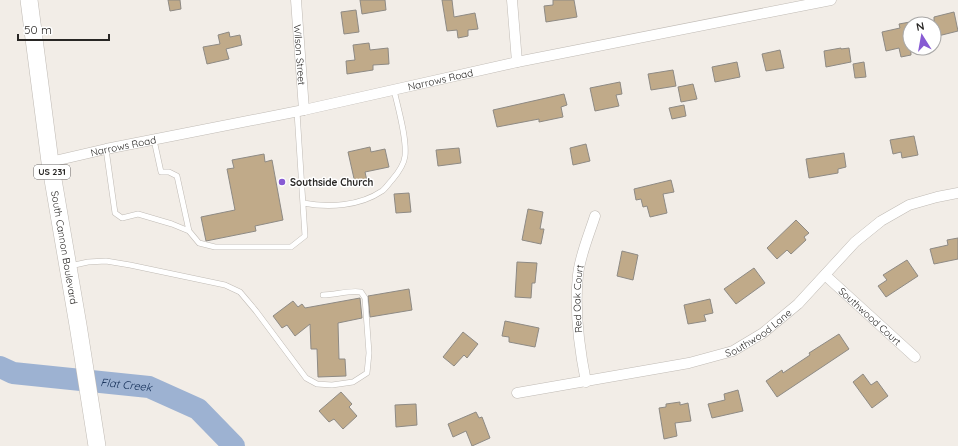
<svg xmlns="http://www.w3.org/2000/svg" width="958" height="446" font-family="Quicksand,sans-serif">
<rect width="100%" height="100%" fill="#f2ede7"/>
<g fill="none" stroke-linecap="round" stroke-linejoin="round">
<path stroke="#9db2d2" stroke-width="22" id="s1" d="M0,367L13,373L149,387L198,409L234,446"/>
</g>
<path fill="#c0aa89" stroke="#8e8a84" d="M168,0H180L181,9L170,11Z
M360,0H385L386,10L362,14Z
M442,0H452L454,17L475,13L478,29L468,30V36L458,38L457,30L447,31Z
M553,0H574L577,17L546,22L544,6L553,5Z
M356,10L359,32L344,34L341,12Z
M954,12L958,31L934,37V17Z
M910,22L911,55L901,57L899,48L886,51L882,32L900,28L899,24Z
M229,32L230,37L240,35L242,45L226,49L229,59L207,64L203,47L220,44L218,35Z
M369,43L370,50L388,48L389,64L373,65V70L347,74L346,61L355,60L353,45Z
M841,48V49L849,48L851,62L826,67L824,51Z
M780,50L784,68L766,71L762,54Z
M737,62L740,77L715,82L712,67Z
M864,62L866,77L855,78L853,64Z
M673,70L676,86L651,90L648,74Z
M620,82L622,94L616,95L619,106L595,111L590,88Z
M693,84L697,99L681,102L678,87Z
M564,94L567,105L561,107L563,117L539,122V119L497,127L493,110Z
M684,105L686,116L672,119L669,108Z
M914,136L918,155L902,158L901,152L893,154L890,140Z
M586,144L590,161L573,165L570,148Z
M370,147L371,152L385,149L389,167L365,172L367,181L355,183L348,152Z
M459,148L461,163L438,166L436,150Z
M844,153L846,167L838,169V173L809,178L806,159Z
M264,154L265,162L272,160L283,220L255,226L256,231L206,241L201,217L235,210L227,169L234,168L232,160Z
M671,180L674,192L663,194L667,213L650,217L647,206L643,207L641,199L636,200L634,189Z
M409,193L411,212L396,213L394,194Z
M528,209L543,212L540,229H544L541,244L522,240Z
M796,220L809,233L804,237L806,240L791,254L787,250L777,259L767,248Z
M958,238V259L934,264L930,249L948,245L947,240Z
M622,251L638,255L633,280L617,276Z
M907,260L918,276L886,297L878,286L887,280L883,275Z
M517,262L537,263L535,283H532L531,298L515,297Z
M754,268L765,283L736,304L724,289Z
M409,289L412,310L370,317L368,296Z
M360,298L362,318L338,323L339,359H345L346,376L318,377L317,349H311L310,324L295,336L287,325L282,328L273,316L293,301L298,307L302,304L305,308Z
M710,299L713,313L704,315L706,321L688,324L684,305Z
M505,321L539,328L535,347L509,342V337L502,336Z
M463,332L478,344L467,358L464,355L454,366L443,357Z
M839,334L849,349L777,397L766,381L782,370L783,373L810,355L809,353Z
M863,374L871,385L877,381L888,396L872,408L853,382Z
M738,390L743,411L712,418L708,404L725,400L724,394Z
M341,392L352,404L349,407L357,416L343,429L334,419L329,422L319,411Z
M680,402V405L688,403L691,421L675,423L677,436L664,439L659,408L666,407V404Z
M416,404L417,425L396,427L395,405Z
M476,412L479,418L482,417L490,438L472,446L466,431L453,437L448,424Z"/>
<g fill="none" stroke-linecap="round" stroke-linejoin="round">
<g stroke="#c0bbb5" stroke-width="6">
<path id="service" d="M154,140L161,172H169L177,176L189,231
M106,149L115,213L122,218L138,214L172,224L189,231L199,243L215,247H291L305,236L297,112
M303,203C329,208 360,206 382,191C386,188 389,183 392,180C398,173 404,165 405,156C407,138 398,108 394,90
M70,266L88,262L106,261L130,265L225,285L240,292L256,311L306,378L317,384L332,385L353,382L367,373L369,353L365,298L361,292C348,290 336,295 323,295"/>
</g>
<g stroke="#c0bbb5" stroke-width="11">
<g id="minor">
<path id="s2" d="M296,0L304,110"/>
<path d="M512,0L517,62"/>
<path id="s3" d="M50,162L106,149L304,110L517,62L831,0"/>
<path id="s4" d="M825,275L915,357"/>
<path id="s5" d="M586,382C579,347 574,311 578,275C580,255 589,235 595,216"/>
<path id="s6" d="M517,393L689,363L733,351L763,333L798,304L855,242L881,221L909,205L937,197L958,193"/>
</g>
</g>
<g stroke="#c0bbb5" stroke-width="18">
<g id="trunk">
<path id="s7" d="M29,0L50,162L78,325L97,446"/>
</g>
</g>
<use href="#service" stroke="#fff" stroke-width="5"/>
<use href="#minor" stroke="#fff" stroke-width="10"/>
<use href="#trunk" stroke="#fff" stroke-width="17"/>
</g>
<circle fill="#875ad3" stroke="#fff" stroke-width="1.5" cx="282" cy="182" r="4"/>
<g text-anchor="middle" stroke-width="3" stroke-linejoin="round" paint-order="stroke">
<rect fill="#fff" stroke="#686766" stroke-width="1" x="34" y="165" width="36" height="14" rx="3"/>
<g font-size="9" font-weight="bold" fill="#282624">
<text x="52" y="175">US 231</text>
</g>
<g font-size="10" fill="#282624" stroke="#fff">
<text dy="4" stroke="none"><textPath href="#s2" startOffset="55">Wilson Street</textPath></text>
<text dy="4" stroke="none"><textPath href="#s3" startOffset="399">Narrows Road</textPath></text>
<text dy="4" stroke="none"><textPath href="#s3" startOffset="75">Narrows Road</textPath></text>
<text dy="4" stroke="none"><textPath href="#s7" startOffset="250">South Cannon Boulevard</textPath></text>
<text dy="4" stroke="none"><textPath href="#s5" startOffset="84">Red Oak Court</textPath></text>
<text dy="4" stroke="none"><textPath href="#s4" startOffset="61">Southwood Court</textPath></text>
<text dy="4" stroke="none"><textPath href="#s6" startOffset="251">Southwood Lane</textPath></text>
</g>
<g font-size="10" font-weight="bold" fill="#282624" stroke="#fff" text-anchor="start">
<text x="290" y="186">Southside Church</text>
</g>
<g font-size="11" font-style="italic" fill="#102b54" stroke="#fff">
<text dy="4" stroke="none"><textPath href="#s1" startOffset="128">Flat Creek</textPath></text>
</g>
</g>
<g transform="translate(922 36) rotate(349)"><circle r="19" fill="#ffffff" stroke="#a9a8a7"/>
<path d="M0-3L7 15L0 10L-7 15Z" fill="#875ad3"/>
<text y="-6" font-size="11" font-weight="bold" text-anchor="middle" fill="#282624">N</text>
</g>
<path d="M18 34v6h91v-6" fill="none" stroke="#282624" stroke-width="2"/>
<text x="24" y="34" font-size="12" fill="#282624" stroke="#ffffff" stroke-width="3" paint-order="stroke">50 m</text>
</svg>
